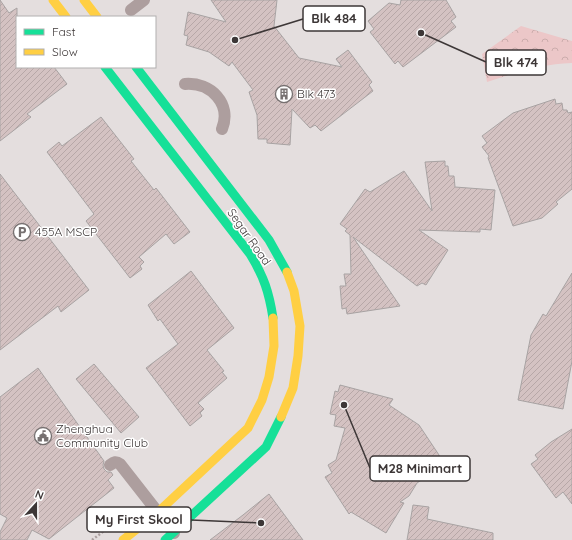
<svg xmlns="http://www.w3.org/2000/svg" width="572" height="540" font-family="Quicksand,sans-serif">
<defs>
<pattern id="forest-crowns" width="20" height="18" patternUnits="userSpaceOnUse"><rect width="20" height="18" fill="#ecc7c8"/><path d="M2 6a3 3 0 1 1 6 0M12 15a3 3 0 1 1 6 0" fill="none" stroke="#cbacac"/></pattern>
<pattern id="building-hatch" width="6" height="6" patternUnits="userSpaceOnUse"><rect width="6" height="6" fill="#d4c2c2"/><path d="M-1 1l2-2M0 6l6-6M5 7l2-2" fill="none" stroke="#b7a7a7"/></pattern>
</defs>
<rect width="100%" height="100%" fill="#e4dede"/>
<path fill="url(#forest-crowns)" d="M521,26L572,41V63C542,64 516,72 487,82L482,54Z"/>
<path fill="url(#building-hatch)" stroke="#a8a3a3" d="M0,0L9,13L17,8V67H54L67,84L27,114L31,117L0,141Z
M211,0H277L274,26L299,58L342,67L336,59L348,50L372,82L369,85L373,91L321,131L315,125L310,128L292,109L290,145L267,143V139H258L257,115L249,92L253,90L232,62L229,66L209,52L186,45L188,36L184,35L188,12L226,22Z
M401,0H446L456,17L451,21L456,27L403,67L398,61L395,64L370,32L374,29L368,21L389,3L400,5Z
M555,99L556,104L562,103L563,110H567L568,113L572,112V189L556,202L558,204L542,218L513,226L488,158L489,156L482,147L487,143L482,136L513,113Z
M101,117L134,159L131,161L154,190L156,188L190,232L174,244L166,234L139,257L144,262L140,266L142,269L130,278L86,221L94,214L47,152L59,142L62,146Z
M445,161V166H448L449,176H454L455,187L495,190L491,230L480,229V232L419,230L448,250L426,285L422,283L417,286L353,237L400,306L347,314L346,308L342,309L340,286H346L344,274H351L350,235L345,231L347,229L340,224L365,189L370,192L404,171L432,211L425,162Z
M0,174L89,290L61,312L58,306L0,350Z
M191,271L234,328L207,350L224,371L222,372L227,378L198,403L204,409L200,413L202,416L190,426L146,368L178,344L160,319L158,321L148,305Z
M572,273V361L563,409L518,400L531,335L543,314L546,316Z
M94,364L139,417L121,433L76,379Z
M38,368L104,461L103,465L104,469L107,472H111L113,475L108,480L114,488L49,539L32,530L27,540H0V532L7,518L0,514V397Z
M340,385L393,399L389,405L419,425L447,467L433,461L438,469L417,483L409,496L400,502L404,503L386,533L351,512L349,514L325,477L332,473L328,465L336,460L345,428L334,426L336,415L330,414L335,391L338,392Z
M572,429V504L563,492L556,498L531,464L538,459L535,455L551,442Z
M269,494L303,540H210L243,515Z
M413,505L429,507L427,519L493,533V540H407Z"/>
<g fill="none" stroke-linecap="round" stroke-linejoin="round">
<path stroke="#aca0a0" stroke-width="2.5" stroke-dasharray="2 2" stroke-linecap="butt" d="M92,540L104,531"/>
<path stroke="#ad9e9e" stroke-width="12" d="M131,10L144,0
M185,84C211,82 232,104 222,129
M110,465C114,462 116,461 120,464L174,533"/>
<path stroke="#16e098" stroke-width="9" d="M105,67L250,254C264,277 269,292 273,318
M136,67L269,240L287,272
M165,540L266,447L281,417"/>
<path stroke="#ffcf43" stroke-width="9" d="M53,0L66,17
M84,0L97,17
M281,417L293,388L298,356L300,326L294,291L287,272
M123,540L157,513L248,428L262,400L269,377L274,346L273,318"/>
</g>
<defs>
<g id="building-ring" transform="scale(0.9)"><circle r="9.5" fill="#fff" stroke="#777171" stroke-width="1.5"/><path d="M-4-6H4V6H1V3H-1V6H-4ZM-2.5-4.3h1.7v1.8h-1.7ZM.8-4.3h1.7v1.8H.8ZM-2.5-1h1.7V.8h-1.7ZM.8-1h1.7V.8H.8Z" fill="#777171"/></g>
<g id="parking-ring" transform="scale(0.9)"><circle r="9.5" fill="#fff" stroke="#777171" stroke-width="1.5"/><path d="M-3.5-5.5H1a3.5 3.5 0 0 1 0 7H-1V5.5H-3.5ZM-1-3.4V-.6H.8a1.4 1.4 0 0 0 0-2.8Z" fill="#777171"/></g>
<g id="civic-ring" transform="scale(0.9)"><circle r="9.5" fill="#fff" stroke="#777171" stroke-width="1.5"/><path d="M-.6-6.5H3V-4.5H.6V-3L4-1V1h2V6H-6V1h2V-1L-.6-3ZM-1.2 2.5V6h2.4V2.5Z" fill="#777171"/></g>
</defs>
<g fill-rule="evenodd">
<use href="#building-ring" x="284" y="94"/>
<use href="#parking-ring" x="22" y="232"/>
<use href="#civic-ring" x="43" y="436"/>
</g>
<g text-anchor="middle" stroke-width="3" stroke-linejoin="round" paint-order="stroke">
<g font-size="12" fill="#3d3737" stroke="#fff" text-anchor="start">
<text x="297" y="98">Blk 473</text>
<text x="35" y="236">455A MSCP</text>
<text x="56" y="433">Zhenghua<tspan x="56" dy="14">Community Club</tspan></text>
</g>
<g font-size="12" fill="#3d3737" stroke="#fff">
<text transform="translate(249 237) rotate(55)" y="4">Segar Road</text>
</g>
</g>
<path fill="none" stroke="#3d3737" stroke-width="1.5" d="M235 40L303 19M421 33L486 62M344 405L370 468M261 523L191 520"/>
<g fill="#3d3737" stroke="#fff" stroke-width="1.5">
<circle cx="235" cy="40" r="4"/>
<circle cx="421" cy="33" r="4"/>
<circle cx="344" cy="405" r="4"/>
<circle cx="261" cy="523" r="4"/>
</g>
<g fill="#fff" stroke="#3d3737" stroke-width="1.5">
<rect x="303" y="6" width="62" height="25" rx="4"/>
<rect x="486" y="50" width="60" height="25" rx="4"/>
<rect x="370" y="456" width="100" height="25" rx="4"/>
<rect x="87" y="507" width="104" height="25" rx="4"/>
</g>
<g font-size="13" text-anchor="middle" font-weight="bold" fill="#3d3737">
<text x="334" y="23">Blk 484</text>
<text x="516" y="67">Blk 474</text>
<text x="420" y="473">M28 Minimart</text>
<text x="139" y="524">My First Skool</text>
</g>
<rect x="16" y="16" width="140" height="52" fill="#ffffff" stroke="#b1afaf"/>
<rect x="24" y="29" width="20" height="6" fill="#16e098" stroke="#b1afaf"/>
<text x="52" y="36" font-size="12" fill="#3d3737">Fast</text>
<rect x="24" y="49" width="20" height="6" fill="#ffcf43" stroke="#b1afaf"/>
<text x="52" y="56" font-size="12" fill="#3d3737">Slow</text>
<g transform="translate(36 504) rotate(21)" stroke="#ffffff" stroke-width="3" paint-order="stroke">
<path d="M0-3L7 15L0 10L-7 15Z" fill="#3d3737"/>
<text y="-6" font-size="11" font-weight="bold" text-anchor="middle" fill="#3d3737">N</text>
</g>
</svg>
